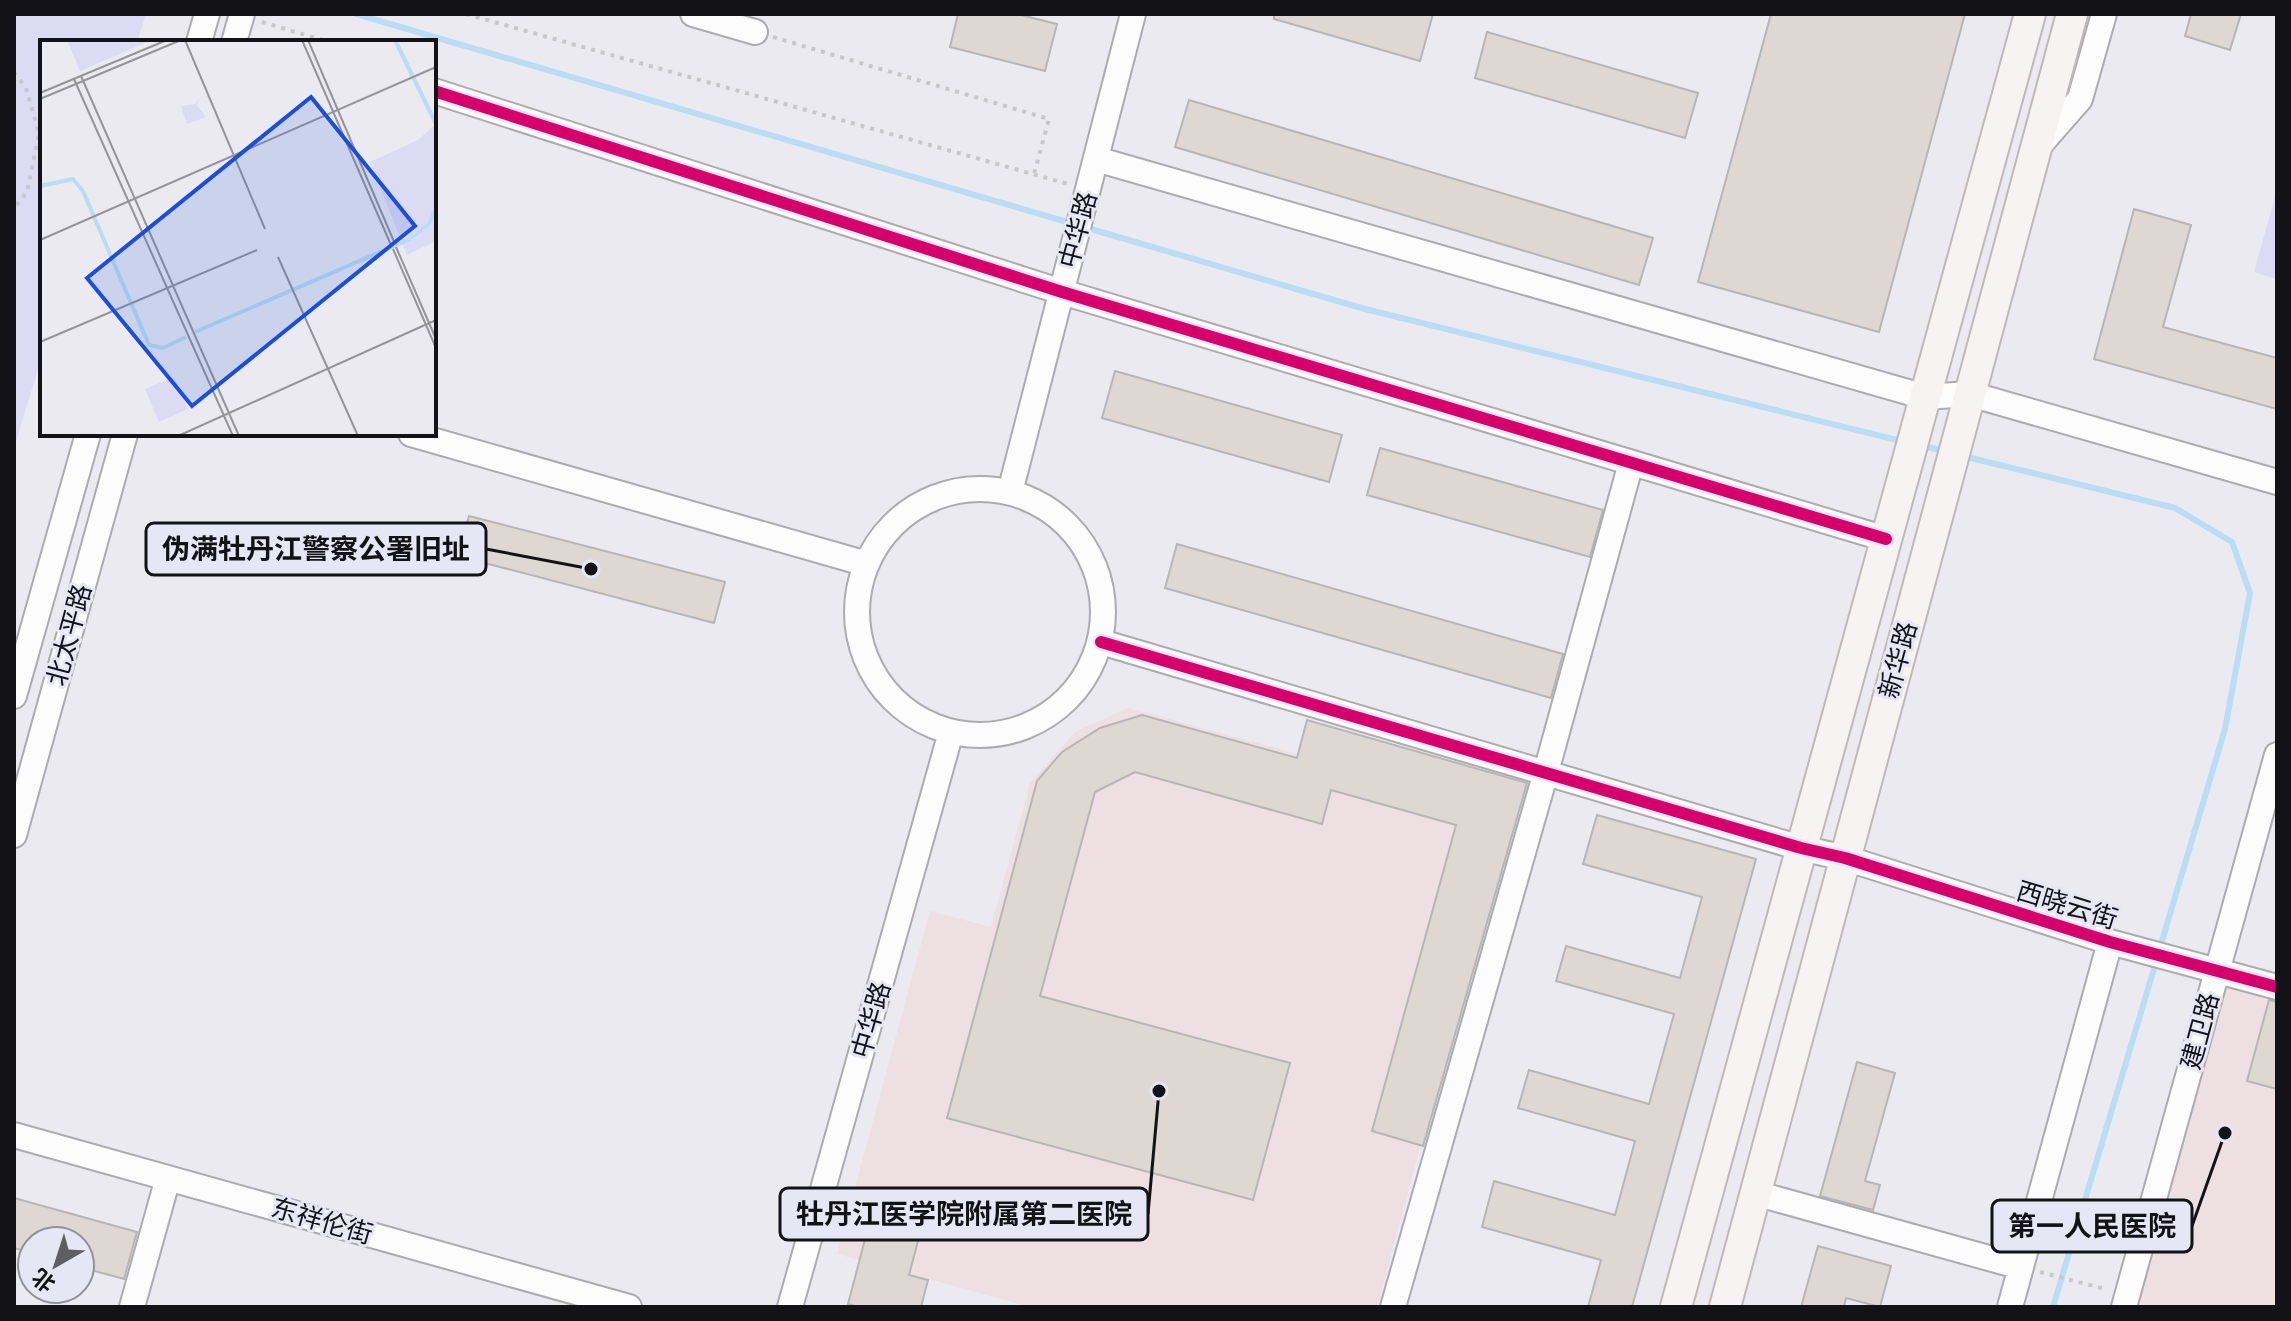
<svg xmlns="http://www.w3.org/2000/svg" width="2291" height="1321" font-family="'Open Sans','Noto Sans SC',sans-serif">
<rect width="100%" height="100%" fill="#eaeaf0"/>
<path fill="#eedfe2" d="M1128,708L1511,812L1377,1307H1031L837,1254L930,911L991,927L1030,783L1075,732Z
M2217,975L2277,991V1307H2126Z"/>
<path fill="#dddaf4" d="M14,14H146L137,42H42V356L14,448Z
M2277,190V279L2254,272Z"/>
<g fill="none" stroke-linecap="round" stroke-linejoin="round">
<path stroke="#badcf4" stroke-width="6" d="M356,14L1074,224
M1084,227L1365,309L1905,442
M1920,445L1944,451
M1963,456L2175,508L2232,542L2250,593L2225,729L2159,951
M2053,1307L2156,962"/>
</g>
<path fill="#ded7d2" stroke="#b7b5b6" stroke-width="2" d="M958,14H1017L1057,24L1045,71L950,47Z
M1274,14H1433L1420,61L1274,19Z
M1771,14H1965L1879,332L1698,282Z
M2191,14H2241L2230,50L2185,36Z
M1487,32L1698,93L1685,138L1475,78Z
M1189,100L1653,238L1639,285L1175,147Z
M2134,209L2191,225L2163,327L2277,358V409L2094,359Z
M1115,371L1342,435L1329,482L1102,418Z
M1380,448L1603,510L1590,557L1367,495Z
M469,516L725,582L714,623L458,556Z
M1177,544L1563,654L1551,698L1165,588Z
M1142,715L1297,758L1307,720L1527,783L1423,1146L1372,1131L1456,825L1331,790L1322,824L1135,772L1095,792L1040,996L1290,1063L1253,1200L947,1118L1037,781L1062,752L1100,728Z
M1597,815L1756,859L1632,1307H1588L1601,1260L1482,1227L1494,1181L1615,1215L1635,1141L1518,1108L1529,1070L1649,1104L1674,1014L1556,981L1566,946L1680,978L1702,897L1583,864Z
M2269,1000L2277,1002V1089L2247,1081Z
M1857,1062L1895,1073L1865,1181L1880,1185L1873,1210L1820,1196Z
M14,1198L137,1232L124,1279L80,1267V1241H32V1253L14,1248Z
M873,1209L923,1222L909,1275L928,1280L921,1307H858L848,1304Z
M1818,1246L1891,1266L1880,1307L1846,1298L1844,1307H1801Z"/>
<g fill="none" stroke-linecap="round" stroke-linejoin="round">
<g stroke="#acabb1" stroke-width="28">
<path id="minor" d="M693,14L755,32
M199,42L207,14
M234,42L242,14
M434,91L1062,292L1886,539
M2037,148L2080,99L2104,14
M1096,159L1925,397L1970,394L2277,482
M411,434L867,564
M857 612a123 123 0 1 1 246 0a123 123 0 1 1-246 0Z
M1010,492L1133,14
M1101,642L1801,848L1845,858L2110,942L2277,987
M14,696L88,434
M14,835L125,434
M14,1135L629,1307
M1755,1193L2021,1267
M132,1307L168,1178
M790,1307L951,732
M1393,1307L1546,772L1631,463
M2010,1307L2110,942
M2124,1307L2277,755"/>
</g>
<g stroke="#bfb8b8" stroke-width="34">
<path id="major" d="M1676,1307L2030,14
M1725,1307L2072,14"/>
</g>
<path stroke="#c8c8cb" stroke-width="4" stroke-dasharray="4 6" stroke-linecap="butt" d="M466,14L1068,184
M262,22L329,42
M773,37L1049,119L1034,174
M14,72L26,88L39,133L27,192L14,208
M2040,1272L2105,1289"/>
<use href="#minor" stroke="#fcfcfd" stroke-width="24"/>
<use href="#major" stroke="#f6f3f3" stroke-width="30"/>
<g stroke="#e7e6f4" stroke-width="17">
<path id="cycleway" d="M434,91L1062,292L1886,539
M1101,642L1801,848L1845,858L2110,942L2277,987"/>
</g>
<use href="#cycleway" stroke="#d6006c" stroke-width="12"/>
</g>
<g text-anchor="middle" stroke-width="6" stroke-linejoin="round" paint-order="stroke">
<g font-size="26" fill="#131217" stroke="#e7e6f4">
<text transform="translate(1078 230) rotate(-75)" y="9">中华路</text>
<text transform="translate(69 635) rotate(-75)" y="9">北太平路</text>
<text transform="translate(1898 660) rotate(-75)" y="9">新华路</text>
<text transform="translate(2067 905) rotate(17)" y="9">西晓云街</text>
<text transform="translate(871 1020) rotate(-74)" y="9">中华路</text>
<text transform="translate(2200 1031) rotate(-75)" y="9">建卫路</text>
<text transform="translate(322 1221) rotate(16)" y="9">东祥伦街</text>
</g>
</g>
<g transform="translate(40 40)">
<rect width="396" height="396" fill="#eaeaf0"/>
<path d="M27,0H112L40,31ZM159,58L157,65L166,77L147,84L141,66L155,64ZM396,84V201L367,215L330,122L378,100ZM134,337L148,369L119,382L105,349Z" fill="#dddaf4"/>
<path fill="none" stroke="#badcf4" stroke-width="4" d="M355,0L396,84M0,146L33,139L43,151L109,305L123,308L146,297M155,292L368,200L389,184L396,167"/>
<path fill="none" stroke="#949499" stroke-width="2" d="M145,0L225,189M262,0L351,205M268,0L355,204M41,36L199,396M34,39L193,396M0,53L127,0M0,59L141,0M0,200L396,27M356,207L396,299M353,209L396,308M238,217L318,396M0,302L217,210M138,396L396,280"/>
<path fill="#1d4ed8" fill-opacity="0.15" stroke="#1d4ed8" stroke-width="4" d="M271,57L375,186L152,366L47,238Z"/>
<rect width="396" height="396" fill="none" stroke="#131217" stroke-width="4"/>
</g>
<path fill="none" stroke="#131217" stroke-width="3" d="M591 569L486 549M1159 1091L1148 1214M2225 1133L2192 1226"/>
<g fill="#131217" stroke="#e7e6f4" stroke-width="3">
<circle cx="591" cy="569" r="8"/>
<circle cx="1159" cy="1091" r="8"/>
<circle cx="2225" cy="1133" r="8"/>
</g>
<g fill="#e7e6f4" stroke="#131217" stroke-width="3">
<rect x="146" y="523" width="340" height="52" rx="8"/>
<rect x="780" y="1188" width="368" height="52" rx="8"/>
<rect x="1992" y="1200" width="200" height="52" rx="8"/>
</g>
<g font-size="28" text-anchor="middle" font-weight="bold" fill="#131217">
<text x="316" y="559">伪满牡丹江警察公署旧址</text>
<text x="964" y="1224">牡丹江医学院附属第二医院</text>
<text x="2092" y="1236">第一人民医院</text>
</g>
<rect width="2291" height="1321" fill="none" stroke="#131217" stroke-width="32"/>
<g transform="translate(56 1265) rotate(219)"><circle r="38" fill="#e7e6f4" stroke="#92919c" stroke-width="2"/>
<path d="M0-6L14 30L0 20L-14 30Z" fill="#5e5e63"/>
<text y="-12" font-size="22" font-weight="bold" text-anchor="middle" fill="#131217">北</text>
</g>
</svg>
